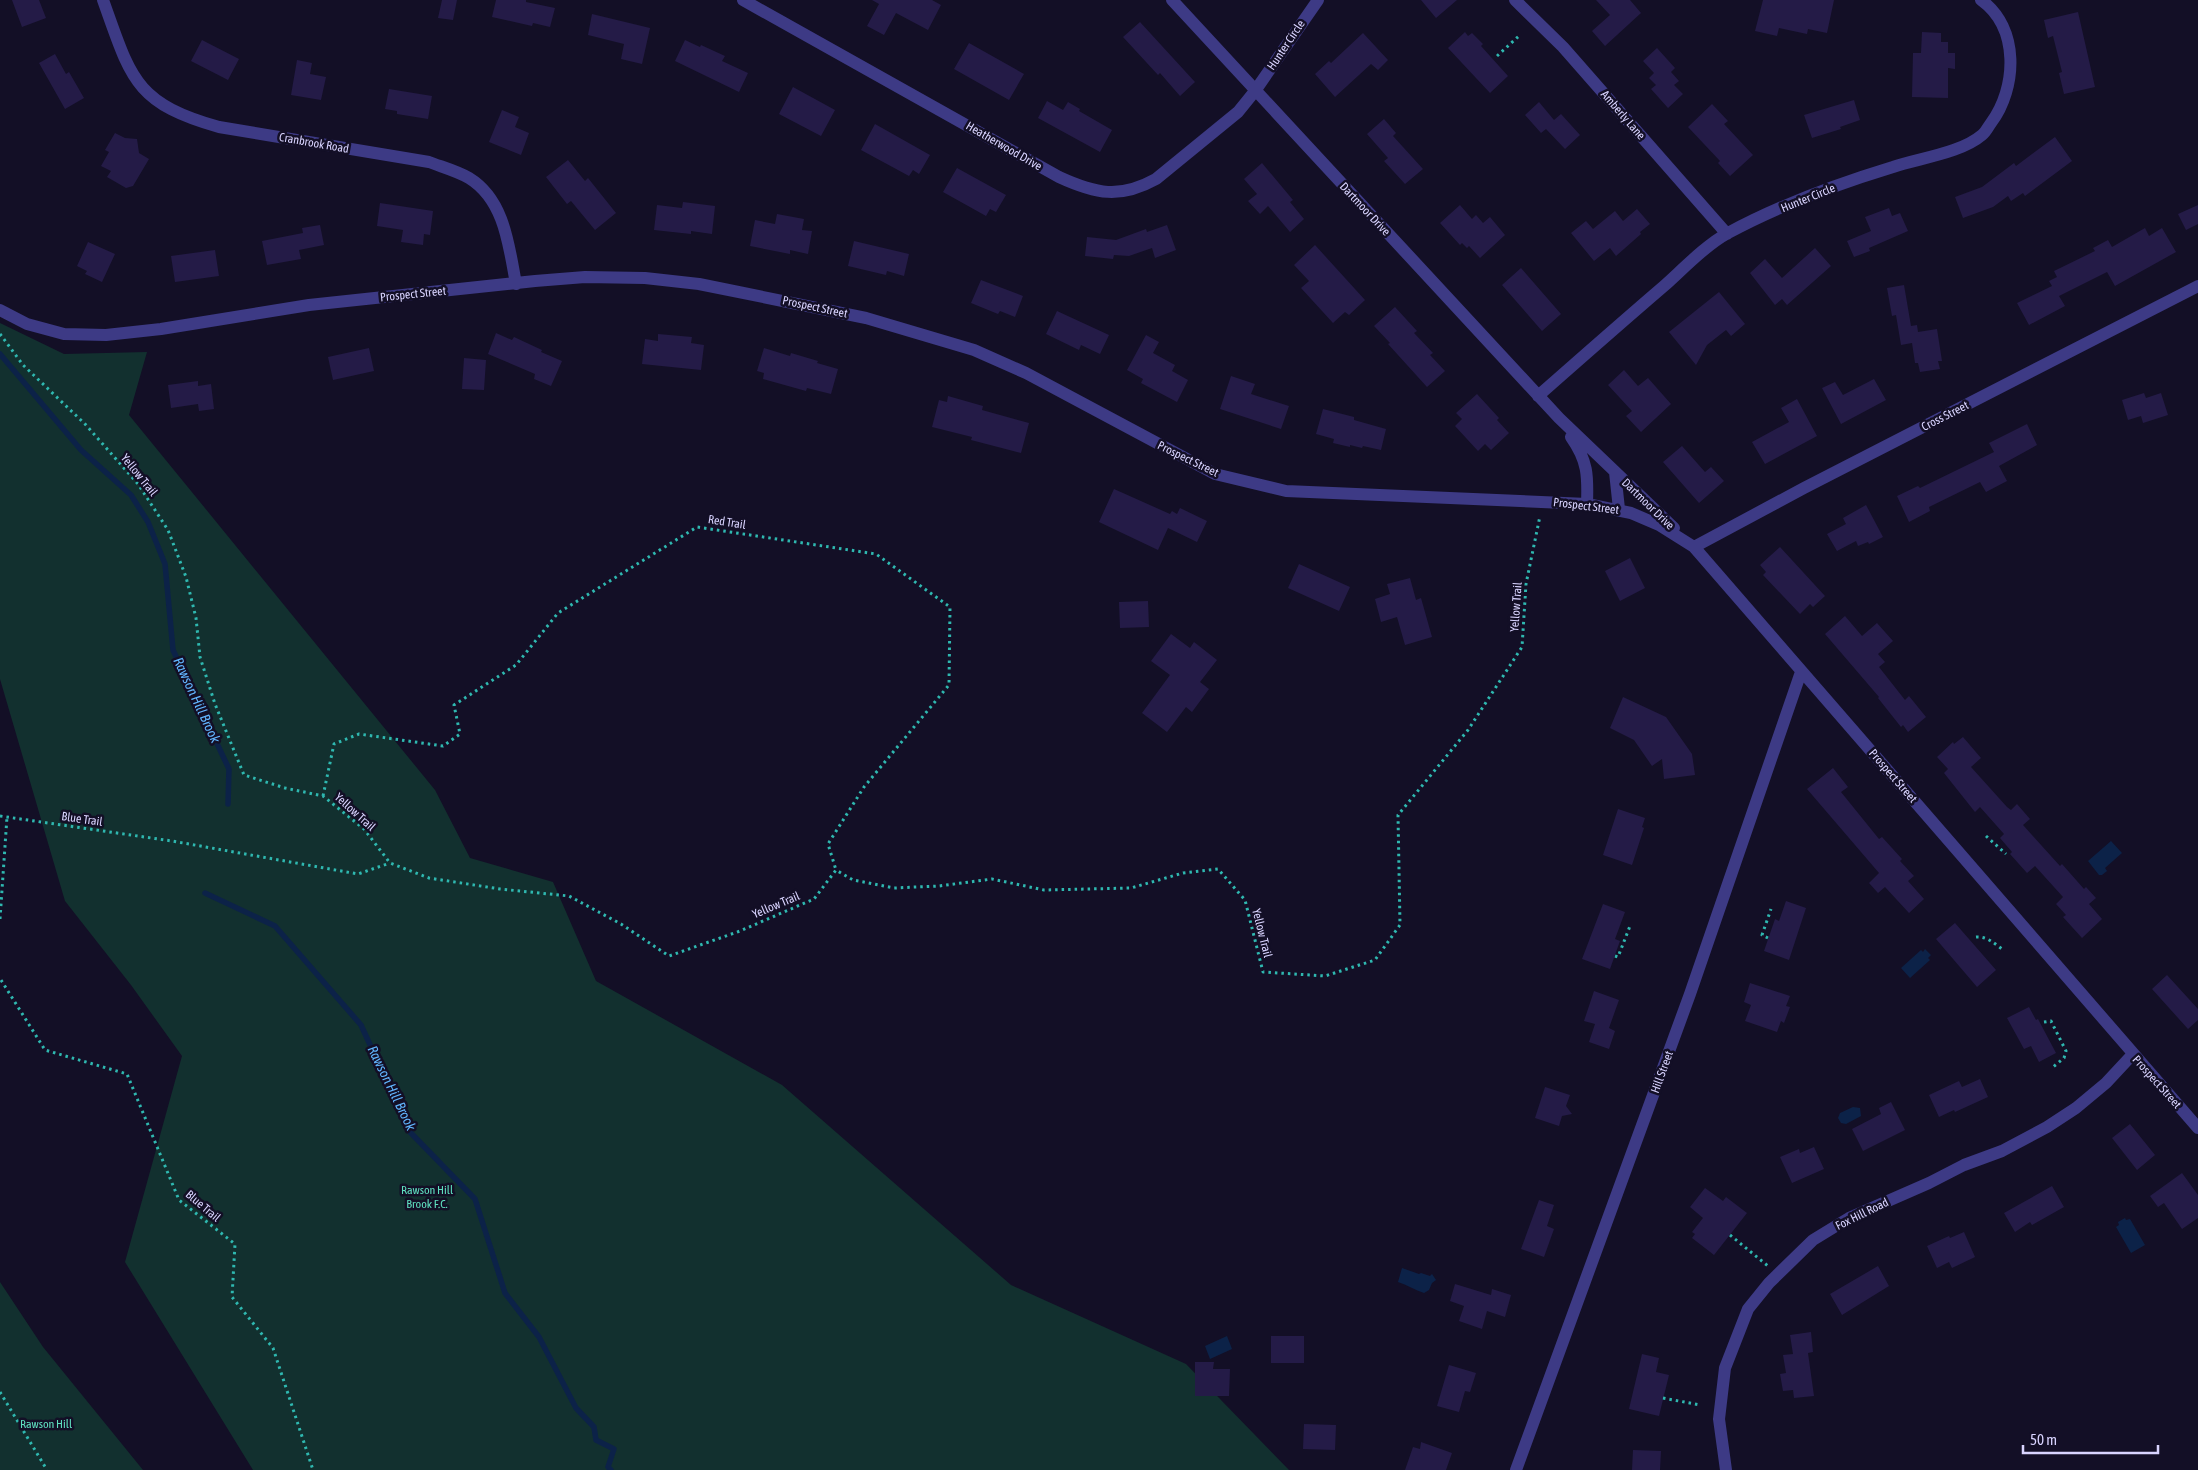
<svg xmlns="http://www.w3.org/2000/svg" width="2198" height="1470" font-family="'Asap Condensed',sans-serif">
<rect width="100%" height="100%" fill="#130f26"/>
<path fill="#12302f" d="M0,323L64,354L147,352L129,415L435,790L470,858L553,882L596,981L782,1085L1011,1285L1186,1364L1289,1470H253L125,1262L182,1056L131,985L65,901L0,679Z
M0,1282L43,1347L143,1470H0Z"/>
<path fill="#0c2248" d="M2111,841L2122,853L2105,868L2107,871L2102,875H2099L2088,861Z
M1925,949L1931,955L1928,958L1930,960L1910,978L1901,968L1921,950L1923,952Z
M1853,1107L1860,1108L1861,1116L1846,1124L1841,1123L1838,1118L1840,1113Z
M2125,1218L2126,1220L2130,1219L2145,1245L2131,1253L2116,1227L2119,1225L2118,1222Z
M1402,1268L1419,1274L1421,1273L1430,1276L1432,1274L1436,1280L1432,1283L1429,1290L1424,1293C1415,1290 1407,1285 1398,1282Z
M1227,1336L1232,1349L1210,1359L1205,1346Z"/>
<g fill="none" stroke-linecap="round" stroke-linejoin="round">
<path stroke="#0c2248" stroke-width="5.5" d="M0,354L81,450L131,495L148,522L165,564L173,650L229,769L228,804
M205,893L275,926L361,1025L410,1132L475,1199L505,1293L539,1337L576,1408L594,1427L596,1440L614,1449L608,1467L611,1470"/>
</g>
<path fill="#241b47" d="M12,0H39L46,18L22,27Z
M442,0H457L453,20L438,18Z
M496,0H526V2L555,8L550,27L533,23L532,26L492,17Z
M872,0H932L941,5L928,30L896,13L884,35L867,26L879,4Z
M1421,0H1457L1436,18Z
M1596,0H1630L1641,13L1605,46L1592,31L1610,15Z
M1763,0H1834L1827,33L1808,29L1807,34L1779,28L1777,36L1755,31Z
M2078,12L2095,87L2064,94L2059,73L2062,72L2053,36L2048,38L2044,20Z
M592,14L650,28L642,64L621,59L624,44L588,35Z
M1140,22L1195,82L1180,96L1160,73L1158,75L1123,37Z
M1465,32L1468,36L1472,33L1483,44L1481,46L1508,76L1490,93L1448,48Z
M1922,32L1941,33V42H1948V53H1955V69L1948,68V98L1912,97L1913,53H1921Z
M1363,33L1388,60L1378,70L1371,64L1335,97L1315,74L1329,61L1331,63Z
M202,40L239,59L228,80L191,61Z
M685,40L700,47L701,45L725,56L722,61L748,73L739,92L675,61Z
M969,43L1024,74L1009,100L954,69Z
M1657,48L1675,68L1671,72L1679,81L1674,85L1683,94L1668,108L1651,89L1656,85L1649,78L1654,73L1643,61Z
M55,54L66,74L69,72L84,98L65,109L39,63Z
M297,60L312,63L310,74L326,77L321,100L291,95Z
M793,87L835,110L821,136L779,114Z
M389,89L432,96L428,119L397,114V111L385,109Z
M1854,100L1860,120L1840,127L1841,129L1812,138L1804,115Z
M1047,101L1063,110L1068,102L1080,109L1079,111L1112,130L1100,152L1038,118Z
M1539,102L1554,120L1561,114L1580,135L1565,149L1546,129L1541,133L1525,115Z
M1712,104L1728,121L1724,124L1753,155L1730,176L1718,163L1720,161L1688,127Z
M502,110L519,117L515,127L529,133L521,155L489,142Z
M1384,119L1396,133L1393,136L1423,169L1405,184L1384,161L1388,158L1367,134Z
M875,124L930,155L919,174L913,170L909,176L861,150Z
M115,133L125,138L137,139L139,153L149,159L133,186L126,188L107,177L111,171L101,166L109,152L105,150Z
M2055,137L2072,161L2025,196L2023,193L2011,201L2008,196L1993,207L1963,218L1955,197L1982,187L2014,163L2016,166Z
M568,160L585,181L588,178L616,213L595,230L571,201L567,204L546,177Z
M1262,163L1293,200L1290,202L1304,219L1290,232L1268,206L1260,214L1248,201L1257,194L1244,179Z
M957,168L1006,195L996,212L990,209L986,216L943,192Z
M683,202L715,206L712,234L691,231V234L654,230L657,205L682,208Z
M380,203L433,211L430,235L424,234L423,245L401,242L403,230L377,226Z
M1460,205L1472,219L1476,215L1483,223L1490,217L1505,235L1480,258L1469,246L1467,248L1462,243L1460,245L1440,223Z
M2198,205V224L2186,230L2178,214Z
M1889,208L1892,216L1900,213L1908,231L1869,248L1870,251L1854,257L1847,241L1871,231L1865,217Z
M1637,209L1650,224L1640,232L1641,234L1616,256L1610,248L1594,261L1571,233L1586,221L1593,229L1615,211L1623,221Z
M777,214L804,219L802,230L812,231L808,254L790,250V254L750,246L755,220L775,224Z
M320,225L324,245L299,250L301,259L267,265L262,241L303,233L302,228Z
M1167,225L1176,250L1155,258L1152,248L1129,256L1114,255L1113,259L1085,256L1087,237L1116,240L1146,229L1147,232Z
M2145,228L2149,236L2162,228L2176,252L2115,286L2107,272L2059,296L2065,306L2029,325L2017,303L2052,286L2049,281L2057,277L2054,271L2095,251L2093,248L2108,240L2112,247Z
M854,241L909,254L904,276L887,271L886,275L848,266Z
M88,242L115,254L102,282L85,274L87,271L77,266Z
M1315,245L1365,300L1349,315L1345,312L1333,323L1301,288L1309,281L1294,265Z
M1815,248L1831,266L1787,305L1782,299L1775,305L1750,273L1765,259L1782,278Z
M215,250L219,276L175,282L171,256Z
M1521,268L1561,314L1542,331L1502,285Z
M981,280L1023,296L1015,317L1000,311L998,314L971,303Z
M1904,285L1911,326L1917,325L1918,332L1937,329L1942,361H1938L1940,369L1920,372L1918,363H1915L1912,343L1901,345L1896,315L1892,316L1887,288Z
M1719,292L1745,324L1731,336L1726,330L1707,345L1696,365L1669,332Z
M1395,307L1417,331L1414,333L1433,353L1430,355L1445,371L1427,387L1388,344L1390,343L1374,326Z
M1057,311L1109,335L1100,354L1081,345L1079,350L1046,334Z
M496,333L512,340L514,337L542,350L541,352L562,361L551,386L534,379L535,374L488,354Z
M658,334L692,337L691,343L704,345L701,370L642,364L645,339L658,341Z
M1146,335L1159,342L1153,353L1175,365L1172,371L1188,380L1177,402L1141,383L1143,379L1127,370Z
M369,348L374,371L333,380L328,357Z
M764,348L790,356L791,353L818,361L817,363L838,369L831,394L807,388L806,391L763,379L764,373L757,371Z
M464,358L486,360L484,390L462,389Z
M1624,370L1638,386L1648,378L1671,404L1641,432L1626,416L1632,411L1608,385Z
M1231,376L1255,384L1251,394L1289,406L1281,429L1220,409Z
M1874,379L1886,400L1841,424L1822,388L1835,382L1843,395Z
M198,381V386L211,384L214,409L199,411L198,404L171,408L168,385Z
M2144,393L2146,398L2161,393L2168,415L2143,423L2141,416L2128,420L2122,400Z
M1477,394L1499,418L1497,420L1509,433L1491,450L1485,444L1478,451L1455,426L1462,419L1456,413Z
M948,396L983,406L982,410L1029,423L1021,453L971,440L972,437L932,427L939,400L947,402Z
M1797,399L1817,436L1765,464L1752,442L1789,422L1781,408Z
M1323,409L1354,417V420L1386,429L1381,450L1363,446L1362,448L1350,445V447L1333,443L1334,439L1316,434Z
M2027,424L2037,445L1999,466L2007,481L1986,492L1980,482L1929,507L1930,511L1909,522L1897,496L1918,486L1920,488L1994,452L1989,443Z
M1682,446L1705,472L1711,467L1724,481L1699,503L1663,462Z
M1114,489L1170,514L1172,511L1177,514L1180,508L1207,521L1197,542L1168,528L1158,550L1099,522Z
M1866,505L1883,537L1869,544L1868,542L1858,546L1856,541L1837,551L1827,534L1846,524L1843,518Z
M1780,547L1825,596L1813,607L1810,604L1800,614L1763,575L1766,572L1760,565Z
M1630,558L1645,588L1620,601L1605,571Z
M1299,564L1350,587L1339,611L1288,588Z
M1410,578L1416,600L1421,598L1432,637L1405,645L1397,617L1381,622L1375,599L1390,594L1387,584Z
M1148,601L1149,627L1120,628L1119,602Z
M1845,616L1862,636L1877,623L1893,641L1878,654L1885,662L1879,667L1905,700L1909,696L1926,717L1908,732L1903,725L1901,727L1878,698L1879,697L1825,634Z
M1171,634L1190,648L1194,642L1217,660L1200,682L1209,689L1192,712L1186,707L1167,732L1142,713L1170,675L1151,661Z
M1623,697L1666,717L1692,754L1695,775L1664,779L1662,759L1652,766L1634,740L1610,728Z
M1963,737L1981,758L1971,767L2007,807L2011,810L2017,804L2030,819L2023,825L2060,866L2062,864L2084,889L2086,887L2096,898L2089,904L2102,919L2082,938L2063,917L2066,915L2056,904L2063,897L2035,866L2027,873L2010,854L2012,852L2000,838L2004,834L1980,807L1975,812L1944,773L1948,769L1937,757L1953,742L1954,744Z
M1833,768L1848,787L1841,792L1879,839L1882,837L1902,859L1900,861L1914,876L1908,881L1924,899L1909,913L1885,887L1878,893L1869,883L1879,873L1807,789Z
M1618,809L1645,818L1642,827L1644,828L1632,865L1603,855Z
M1786,901L1806,908L1789,960L1764,951L1775,919L1779,921Z
M1603,904L1625,912L1615,939L1620,941L1610,969L1582,959Z
M1955,923L1996,970L1977,987L1936,939Z
M2167,975L2198,1009V1020L2188,1029L2152,989Z
M1750,983L1790,996L1786,1006L1790,1007L1784,1023L1781,1021L1777,1032L1745,1021L1751,1005L1744,1002Z
M1594,991L1619,1000L1609,1028L1615,1031L1609,1049L1589,1042L1595,1024L1584,1021Z
M2029,1007L2036,1020L2038,1019L2056,1053L2039,1062L2031,1046L2024,1049L2007,1018Z
M1980,1079L1988,1097L1955,1112L1954,1110L1939,1117L1929,1095L1959,1081L1962,1087Z
M1545,1087L1570,1095L1566,1106L1572,1114L1562,1116L1559,1126L1535,1118Z
M1891,1102L1905,1130L1863,1151L1852,1129L1881,1114L1879,1108Z
M2130,1124L2155,1155L2137,1170L2112,1138Z
M1814,1147L1824,1169L1792,1183L1780,1157L1799,1149L1800,1153Z
M2182,1173L2198,1195V1218L2182,1229L2164,1203L2158,1207L2150,1196Z
M2052,1186L2064,1207L2032,1225L2030,1222L2015,1232L2004,1213Z
M1705,1188L1723,1201L1726,1197L1747,1213L1714,1255L1692,1238L1695,1234L1692,1232L1703,1218L1690,1207Z
M1539,1200L1554,1205L1547,1226L1554,1229L1544,1257L1521,1249Z
M1964,1232L1975,1257L1952,1268L1949,1262L1937,1268L1927,1246L1949,1236L1950,1238Z
M1878,1266L1889,1286L1842,1315L1830,1294Z
M1455,1284L1491,1295L1492,1289L1511,1295L1505,1317L1487,1311L1482,1329L1459,1321L1464,1306L1450,1301Z
M1811,1332L1813,1352L1808,1353L1814,1396L1794,1398L1793,1390L1783,1391L1780,1374L1786,1373L1783,1355L1793,1354L1790,1335Z
M1271,1336H1304V1363H1271Z
M1642,1354L1659,1358L1656,1372L1669,1375L1659,1416L1629,1409Z
M1195,1362H1214L1213,1369H1230L1229,1396H1195Z
M1449,1365L1476,1373L1470,1392L1465,1391L1459,1412L1437,1406Z
M1304,1424L1336,1425L1335,1450L1303,1449Z
M1421,1442L1452,1453L1446,1470H1405L1413,1447L1420,1449Z
M1633,1450L1661,1451L1660,1470H1632Z"/>
<g fill="none" stroke-linecap="round" stroke-linejoin="round">
<path stroke="#2fb8b0" stroke-width="3" stroke-dasharray="2.5 4" stroke-linecap="butt" d="M1497,56L1520,35
M0,334L23,365L85,424L138,484L168,530L186,577L196,618L200,657L215,704L244,775L285,788L323,796L364,829L390,863L429,878L500,889L569,896L621,924L669,956L740,931L814,899L836,870L853,880L894,888L939,886L992,879L1044,890L1131,888L1183,873L1218,869L1245,900L1263,972L1325,976L1375,960L1400,925L1398,815L1468,730L1522,647L1526,584L1540,516
M323,796L334,744L359,734L443,746L460,734L454,705L516,665L558,613L697,527L876,554L950,607L949,685L864,787L828,844L836,870
M0,816L172,841L358,874L390,863
M1986,836L2006,854
M0,919L7,817
M1976,937C1986,936 1994,943 2002,949
M1768,938L1762,935L1771,909
M1615,956L1618,957L1630,926
M1,980L45,1050L127,1074L179,1200L235,1244L232,1297L273,1348L313,1470
M2044,1022L2051,1021L2066,1051L2064,1058L2053,1067
M1730,1235L1768,1266
M0,1392L47,1470
M1663,1398L1700,1405"/>
<path stroke="#3d3a85" stroke-width="12" d="M103,0C131,78 134,103 219,127L429,162C442,167 457,171 469,178C505,200 509,247 516,284
M743,0L1059,177C1096,194 1120,199 1156,179L1238,112L1255,91L1318,0
M1172,0L1559,418L1674,528
M1515,0L1563,47L1727,234
M0,310L27,324L64,334L106,335L161,329L309,305L535,281L585,277L645,278L699,284L866,318L974,350L1026,373L1215,474L1286,491L1587,504L1631,513L1659,525L1694,547L2198,1128
M1538,396C1580,359 1622,322 1664,286C1683,269 1706,245 1728,233C1780,205 1837,184 1893,167C1920,158 1961,153 1982,135C1986,132 1988,127 1991,123C2017,88 2020,28 1981,0
M1571,437C1588,461 1588,476 1587,504
M1615,472L1619,509
M1694,547L1804,488L2198,286
M1516,1470L1690,994L1801,672
M1726,1470L1719,1419L1725,1368L1748,1309L1769,1283L1813,1240L1849,1218L1929,1183L1964,1165L2002,1151L2047,1127L2076,1108L2106,1083L2133,1054"/>
</g>
<g text-anchor="middle" stroke-width="5" stroke-linejoin="round" paint-order="stroke">
<g font-size="12" fill="#d9d4ff" stroke="#130f26">
<text transform="translate(1286 45) rotate(-56)" y="4">Hunter Circle</text>
<text transform="translate(1623 115) rotate(49)" y="4">Amberly Lane</text>
<text transform="translate(314 143) rotate(10)" y="4">Cranbrook Road</text>
<text transform="translate(1004 146) rotate(30)" y="4">Heatherwood Drive</text>
<text transform="translate(1808 198) rotate(-22)" y="4">Hunter Circle</text>
<text transform="translate(1365 209) rotate(47)" y="4">Dartmoor Drive</text>
<text transform="translate(413 294) rotate(-6)" y="4">Prospect Street</text>
<text transform="translate(815 307) rotate(12)" y="4">Prospect Street</text>
<text transform="translate(1945 416) rotate(-27)" y="4">Cross Street</text>
<text transform="translate(1188 459) rotate(26)" y="4">Prospect Street</text>
<text transform="translate(139 475) rotate(51)" y="4">Yellow Trail</text>
<text transform="translate(1648 504) rotate(44)" y="4">Dartmoor Drive</text>
<text transform="translate(1586 506) rotate(7)" y="4">Prospect Street</text>
<text transform="translate(727 522) rotate(9)" y="4">Red Trail</text>
<text transform="translate(1516 607) rotate(-86)" y="4">Yellow Trail</text>
<text transform="translate(1893 776) rotate(49)" y="4">Prospect Street</text>
<text transform="translate(355 812) rotate(42)" y="4">Yellow Trail</text>
<text transform="translate(82 819) rotate(8)" y="4">Blue Trail</text>
<text transform="translate(776 905) rotate(-23)" y="4">Yellow Trail</text>
<text transform="translate(1262 933) rotate(76)" y="4">Yellow Trail</text>
<text transform="translate(1662 1072) rotate(-70)" y="4">Hill Street</text>
<text transform="translate(2157 1082) rotate(48)" y="4">Prospect Street</text>
<text transform="translate(203 1206) rotate(40)" y="4">Blue Trail</text>
<text transform="translate(1862 1214) rotate(-26)" y="4">Fox Hill Road</text>
</g>
<g font-size="12" fill="#5fe0c0" stroke="#130f26">
<text x="427" y="1194">Rawson Hill<tspan x="427" dy="14">Brook F.C.</tspan></text>
<text x="46" y="1428">Rawson Hill</text>
</g>
<g font-size="14" font-style="italic" fill="#62b6ff" stroke="#130f26">
<text transform="translate(197 700) rotate(65)" y="5">Rawson Hill Brook</text>
<text transform="translate(392 1088) rotate(64)" y="5">Rawson Hill Brook</text>
</g>
</g>
<path d="M2023 1445v8h135v-8" fill="none" stroke="#d9d4ff" stroke-width="2.5"/>
<text x="2030" y="1445" font-size="15" fill="#d9d4ff" stroke="#130f26" stroke-width="4" paint-order="stroke">50 m</text>
</svg>
